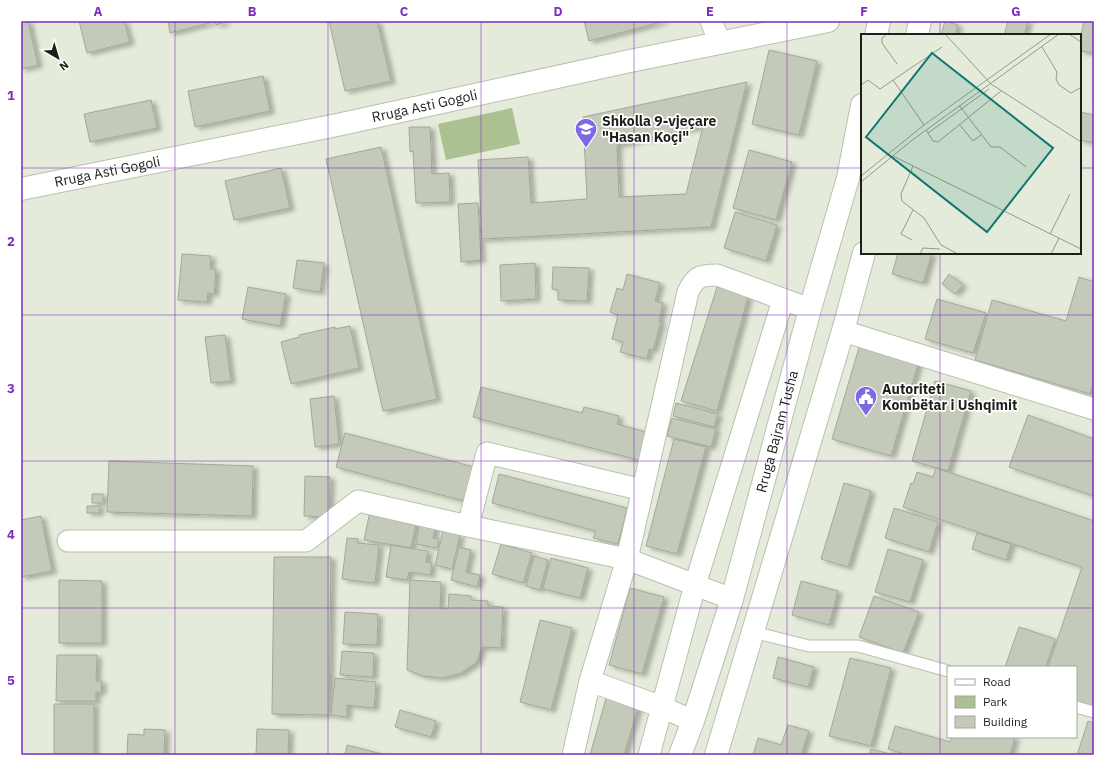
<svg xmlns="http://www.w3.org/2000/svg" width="1115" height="776" font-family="'IBM Plex Sans',sans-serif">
<defs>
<filter id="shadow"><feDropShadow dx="4.5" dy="2.5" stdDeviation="2" flood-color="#0004"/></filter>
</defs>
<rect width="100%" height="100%" fill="#e4ebda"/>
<path fill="#adc092" d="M512,108L520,144L446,160L438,124Z"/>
<path fill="#c3cab9" stroke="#a2a999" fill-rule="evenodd" filter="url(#shadow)" d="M21,21H28L38,65L21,69Z
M79,21H124L130,42L87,53Z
M168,21H212L213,22L170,33Z
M215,21H226V22L216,25Z
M329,21H377L391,81L345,91Z
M584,21H665L589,41Z
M945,21L958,25L955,35H941Z
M1008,21H1028L1024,35H1004Z
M1084,21H1094V53L1080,51V40Z
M769,50L817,61L799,135L752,124Z
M263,76L270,111L195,127L188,91Z
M747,82L711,227L482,239L478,160L528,157L531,203L587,199L583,117ZM703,126L686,194L619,197L617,145Z
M151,100L157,128L90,142L84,114Z
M1080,112L1094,115V143L1080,140Z
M409,127H430L432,174L449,173L450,202L416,203L413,151L410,152Z
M381,147L437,399L383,411L326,159Z
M749,150L792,162L776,220L733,208Z
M281,168L290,208L234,220L225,181Z
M478,203L481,260L461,262L458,204Z
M735,212L777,225L766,261L724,248Z
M898,253H932L923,283L892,274Z
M182,254L211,256L210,269H216L214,294L208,293L207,302L178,300Z
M297,260L324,263L320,292L293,288Z
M535,263L536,299L501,301L500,265Z
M553,267L589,268L587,301L558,300V290L552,289Z
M627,274L660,283L655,301L663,303L659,321L661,322L653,350L649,349L647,359L620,352L623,342L612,339L618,315L610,312L617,288L623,290Z
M949,274L963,285L955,294L942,284Z
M1079,277L1094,282V379L1090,394L975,360L992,300L1066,321Z
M248,287L286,294L280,326L242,319Z
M717,287L748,297L717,411L681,401Z
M937,299L986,313L973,353L925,339Z
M350,326L359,368L291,384L281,342L299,337V335L335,327V329Z
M225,335L231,381L211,383L205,337Z
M860,344L919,361L891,456L832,439Z
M935,381L971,391L948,471L912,461Z
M481,387L582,413L584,407L619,416L617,424L650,433L642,461L473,417Z
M334,396L339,444L315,447L310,399Z
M676,403L718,414L714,427L673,416Z
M1028,415L1094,439V496L1009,467Z
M672,418L716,429L711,447L667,436Z
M345,433L478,468L468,502L336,467Z
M674,439L706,447L677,554L646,546Z
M109,461L253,466L252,516L107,512Z
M936,468L1094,521V708L1076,702V667H1048L1082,567L903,507L911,483L913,484L917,472L933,477Z
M499,474L627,508L618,544L593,538L596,531L492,503Z
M305,476L330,477L329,517L304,516Z
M844,483L871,491L848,567L821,559Z
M92,494H103V503H92Z
M87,506H100L99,513H87Z
M894,508L938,522L929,552L885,538Z
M370,511L417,519L411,548L364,540Z
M41,516L52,571L21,577V520Z
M420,520L436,523L433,538L439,539L437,548L416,544Z
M443,531L460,535L452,569L435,565Z
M977,533L1011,544L1006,560L972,549Z
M347,538L358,539L357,543L379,545L375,583L342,579Z
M501,544L532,553L523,583L492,574Z
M391,545L428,551L426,562L432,563L430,575L409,572L407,580L386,577Z
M459,547L471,550L466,572L480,575L477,587L451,580Z
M888,549L923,560L910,602L875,592Z
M534,556L548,560L540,590L526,586Z
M274,557H331L329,715L272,714Z
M551,558L588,568L580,598L543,589Z
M59,580L102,581V643H59Z
M410,580L441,582L440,608L448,609L449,594L471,596V600L488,601V606L503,607L501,648L482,647L477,662L461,673L442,678L423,676L407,670Z
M801,581L838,591L829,625L792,615Z
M630,588L664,597L642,674L609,665Z
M874,596L919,612L903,653L859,637Z
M345,612L378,614L377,645L343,644Z
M540,620L572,628L551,710L520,702Z
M1019,627L1055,639L1046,667H1005Z
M342,651L374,653L373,677L340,675Z
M57,655H97L96,681H102L101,692H96V701H56Z
M778,657L814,667L808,687L773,678Z
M850,658L891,668L871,746L829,736Z
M335,678L376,682L374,708L347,705V717L331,715Z
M608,691L640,700L624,755H590Z
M54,704H94V755H54Z
M400,710L436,721L431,737L395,727Z
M1088,721L1094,723V755H1077Z
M788,725L809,731L801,755H753L758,738L781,745Z
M895,726L950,742L952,737H1015L1010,755H907L888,749Z
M144,729L165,730L164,755H127L128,734L144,735Z
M257,729L289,730L288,755H256Z
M347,745L386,755H345Z
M871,749L894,755H869Z"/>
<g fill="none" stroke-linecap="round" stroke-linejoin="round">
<g stroke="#b9c0af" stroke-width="13">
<path id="service" d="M753,632L809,646H858L948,671
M1076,707L1094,712"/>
</g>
<g stroke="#b9c0af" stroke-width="23">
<path id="minor" d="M711,21L720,43
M843,331L1094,409
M468,526L487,453L643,490
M68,541H306L358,501L468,526L627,559L732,599
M590,681L662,707L693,721
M573,755L590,681L627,559L688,292C695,277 700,275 717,275L810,309
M649,755L695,585L783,300"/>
</g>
<g stroke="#b9c0af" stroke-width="24">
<g id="tertiary">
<path id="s1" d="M21,189L337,125L630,61L828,21"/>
</g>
</g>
<g stroke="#b9c0af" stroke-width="24">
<g id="secondary">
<path d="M876,35L879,21"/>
<path d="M917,35L920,21"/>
<path id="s2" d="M680,755L693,721L732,599L810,309L848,178L862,105"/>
<path d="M716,755L843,331L864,253"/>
</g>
</g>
<use href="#service" stroke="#fff" stroke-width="11"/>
<use href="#minor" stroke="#fff" stroke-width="21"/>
<use href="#tertiary" stroke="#fff" stroke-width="22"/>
<use href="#secondary" stroke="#fff" stroke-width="22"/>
</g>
<path fill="none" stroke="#7b2cbf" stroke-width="1" stroke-opacity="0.55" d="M175,21V755M328,21V755M481,21V755M634,21V755M787,21V755M940,21V35M21,168H862M1080,168H1094M940,253V755M21,315H1094M21,461H1094M21,608H1094"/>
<defs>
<g id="school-pin" transform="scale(1.15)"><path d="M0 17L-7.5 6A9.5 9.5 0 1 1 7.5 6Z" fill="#7f68e3" stroke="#fff"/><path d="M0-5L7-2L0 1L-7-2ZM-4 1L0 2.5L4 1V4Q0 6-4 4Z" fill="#fff"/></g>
<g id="civic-pin" transform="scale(1.15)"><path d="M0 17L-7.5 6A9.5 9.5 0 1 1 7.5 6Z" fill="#7f68e3" stroke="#fff"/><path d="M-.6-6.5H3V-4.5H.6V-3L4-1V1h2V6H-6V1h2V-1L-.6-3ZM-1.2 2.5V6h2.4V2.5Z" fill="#fff"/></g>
</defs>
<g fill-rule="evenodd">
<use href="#school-pin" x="586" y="129"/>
<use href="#civic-pin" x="866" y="397"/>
</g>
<g text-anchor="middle" stroke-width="3.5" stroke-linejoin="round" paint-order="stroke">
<g font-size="14" fill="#1d201a" stroke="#fff">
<text dy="5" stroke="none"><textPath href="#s1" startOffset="412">Rruga Asti Gogoli</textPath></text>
<text dy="5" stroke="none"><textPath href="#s1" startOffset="88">Rruga Asti Gogoli</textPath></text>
<text dy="5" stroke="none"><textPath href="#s2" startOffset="338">Rruga Bajram Tusha</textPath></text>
</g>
<g font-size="14" font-weight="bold" fill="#1d201a" stroke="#fff" text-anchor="start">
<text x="602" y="126">Shkolla 9-vjeçare<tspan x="602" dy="16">"Hasan Koçi"</tspan></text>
<text x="882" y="394">Autoriteti<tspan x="882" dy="16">Kombëtar i Ushqimit</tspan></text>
</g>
</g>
<g transform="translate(861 34)">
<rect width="220" height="220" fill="#e4ebda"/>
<path fill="none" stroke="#949a8d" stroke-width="1" d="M26,0L21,4V9L36,30M84,0L130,50L220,108M208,0L220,8M181,13L196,38L195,45L198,51L210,59L219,54M32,46L63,91M0,51L7,46L19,55L81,13M98,71L130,113H139L165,133M98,90L112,107L120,101M65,96L72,107L77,108L140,57M67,99L128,55M32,122L220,215M52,132L40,160L41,167L63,184L80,211L97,220M0,142L63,91L190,0M0,148L50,107L198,0M189,200L209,160M51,206L40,200L52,176M59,220L62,214L79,215M190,220L198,204"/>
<path fill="#0f766e" fill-opacity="0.15" stroke="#0f766e" stroke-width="2" d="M71,19L192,114L126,198L5,103Z"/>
<rect width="220" height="220" fill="none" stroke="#1d201a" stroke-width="2"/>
</g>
<rect width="1115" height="776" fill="none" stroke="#ffffff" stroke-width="44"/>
<rect x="947" y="666" width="130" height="72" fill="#ffffff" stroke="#a5a6a3"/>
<rect x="955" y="679" width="20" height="6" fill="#ffffff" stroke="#a5a6a3"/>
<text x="983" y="686" font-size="12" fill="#1d201a">Road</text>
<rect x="955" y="696" width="20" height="12" fill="#adc092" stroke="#a5a6a3"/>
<text x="983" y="706" font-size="12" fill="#1d201a">Park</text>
<rect x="955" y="716" width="20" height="12" fill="#c3cab9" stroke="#a5a6a3"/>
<text x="983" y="726" font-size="12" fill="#1d201a">Building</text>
<g transform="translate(58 58) rotate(142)" stroke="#ffffff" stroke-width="3" paint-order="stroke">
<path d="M0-3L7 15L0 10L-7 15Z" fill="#1d201a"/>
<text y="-6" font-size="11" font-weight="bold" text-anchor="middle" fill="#1d201a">N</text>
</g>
<rect x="22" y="22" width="1071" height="732" fill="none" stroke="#7b2cbf" stroke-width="1.5"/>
<g font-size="13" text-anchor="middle" font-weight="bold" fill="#7b2cbf">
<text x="98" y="16">A</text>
<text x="252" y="16">B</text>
<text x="404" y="16">C</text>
<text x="558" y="16">D</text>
<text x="710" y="16">E</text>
<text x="864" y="16">F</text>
<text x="1016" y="16">G</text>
<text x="11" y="100">1</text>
<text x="11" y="246">2</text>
<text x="11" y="393">3</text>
<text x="11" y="539">4</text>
<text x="11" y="685">5</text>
</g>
</svg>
